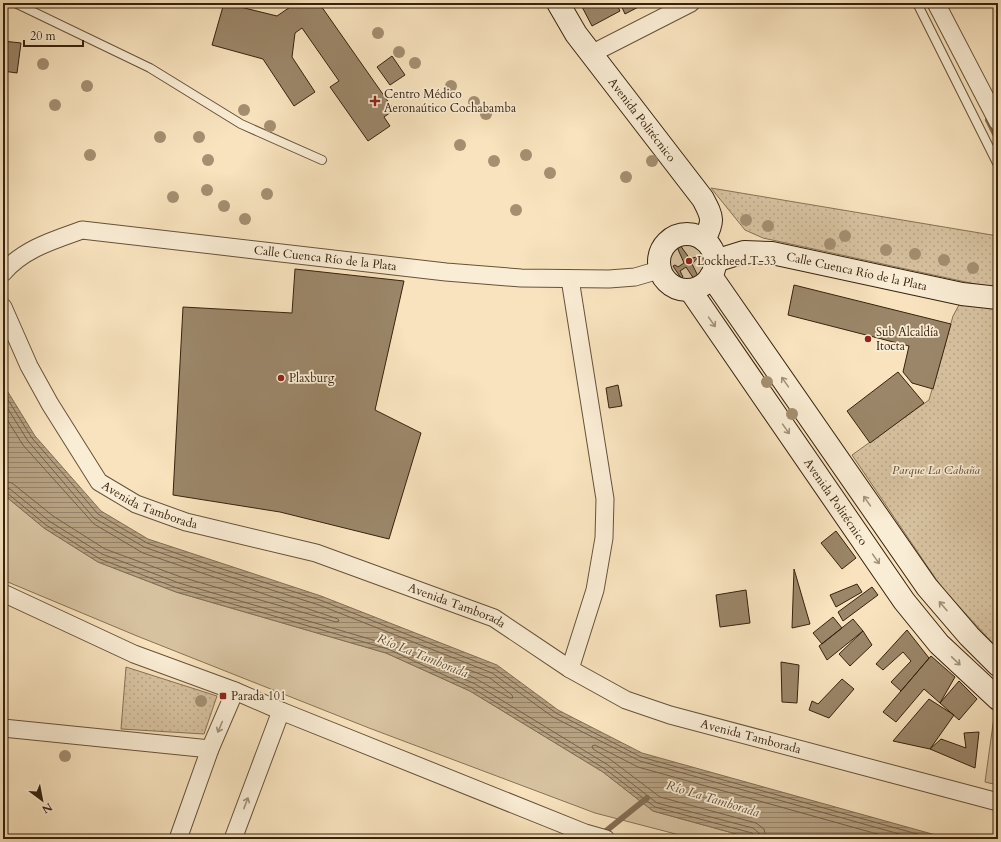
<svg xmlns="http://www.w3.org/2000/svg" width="1001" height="842" font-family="Cardo,serif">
<defs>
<pattern id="park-dots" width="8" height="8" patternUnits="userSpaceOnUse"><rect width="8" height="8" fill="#d7c2a0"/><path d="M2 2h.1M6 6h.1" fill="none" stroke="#b9a689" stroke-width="1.8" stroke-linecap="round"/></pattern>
<pattern id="water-rules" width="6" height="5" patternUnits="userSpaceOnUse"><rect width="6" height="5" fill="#b6a182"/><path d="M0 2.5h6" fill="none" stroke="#958369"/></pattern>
</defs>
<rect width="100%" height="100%" fill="#f8e3be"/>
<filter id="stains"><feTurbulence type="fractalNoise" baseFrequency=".005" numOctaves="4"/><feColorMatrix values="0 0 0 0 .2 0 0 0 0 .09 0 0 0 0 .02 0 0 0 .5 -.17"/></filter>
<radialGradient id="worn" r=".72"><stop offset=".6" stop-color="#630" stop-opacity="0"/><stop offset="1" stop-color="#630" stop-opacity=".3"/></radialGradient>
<path fill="#d7c2a0" stroke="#877256" d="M669 262a18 18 0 1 1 36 0a18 18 0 1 1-36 0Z
M3,494L44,528L98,562L176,592L386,653L470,691L603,772L653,811L740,835L763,839H695L595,813L369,728L137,636L3,580Z
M994,717L998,721V785L985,782Z"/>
<path fill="url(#park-dots)" stroke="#877256" d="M711,188L998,236V289L763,238L745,230Z
M960,303L998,308V649L942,588L852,455L929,400L953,316Z
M126,667L217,696L204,734L121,729Z"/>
<path fill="url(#water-rules)" stroke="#836e53" d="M3,384L35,436L101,511L148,539L321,596L497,665L558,710L642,753L950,839H763L740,835L653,811L603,772L470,691L386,653L176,592L98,562L44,528L3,494Z"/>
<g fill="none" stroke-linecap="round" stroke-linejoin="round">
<path stroke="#766248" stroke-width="1" d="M3,392L32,438L98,514L147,543L216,567L320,600L495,669L556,713L641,757L935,839
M3,401L28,441L94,518L144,547L215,572L319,605L492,673L553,717L640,761L917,839
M3,413L23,445L94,524L143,553L338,619L339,621L336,622L181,577L105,549L53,516L12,483L3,481
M3,487L10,489L49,521L102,554L179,583L390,645L475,684L608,765L657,803L753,828L759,833L760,839
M3,492L7,493L46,525L100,559L177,588L388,649L472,688L605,769L655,807L752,833L755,839
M461,668H464L490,678L512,695L513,698H510L462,671Z
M766,839L764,829L756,823L660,797L611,760L593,749L592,746L595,745L638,767L895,839"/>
<path stroke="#836e53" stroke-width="6" d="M988,120L998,140
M601,835L647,798"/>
</g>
<path fill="#9b8669" stroke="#37220d" d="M224,3L277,16L296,3H319L394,110L384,117L390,126L368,141L330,87L339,81L302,28L295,33L292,57L315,92L294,106L263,59L212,45Z
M580,3H616L620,11L592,26Z
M620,3H646L625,14Z
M3,41L21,43L17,73L3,71Z
M392,56L405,75L390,85L377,67Z
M680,245L690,259L699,256L692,264L698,276L694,279L686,267L680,271L683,277L681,278L673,266L675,265L678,267L684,263L677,247Z
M295,269L404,281L375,410L421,433L389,539L280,512L173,495L183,307L292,313Z
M794,285L951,324L933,389L912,383L903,372L909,346L788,315Z
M898,372L924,403L870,443L847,411Z
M618,385L622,406L609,408L606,388Z
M836,531L856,558L842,569L821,543Z
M794,569L810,624L792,628Z
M857,584L862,592L836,607L830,595Z
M872,587L878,595L843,621L838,612Z
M746,590L750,623L720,627L716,595Z
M833,617L842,628L822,644L813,633Z
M853,619L863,631L827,660L819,646Z
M907,630L929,658L901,691L891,682L911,661L903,652L883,670L876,664Z
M863,631L872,645L850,666L839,654Z
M931,656L955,677L940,703L924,689L896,722L883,712Z
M781,662L799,665L797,703L782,702Z
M842,679L854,689L829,718L809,710L812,701L818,704Z
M959,681L977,699L959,720L940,703Z
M929,699L954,715L930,749L893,741Z
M979,732L975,768L930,749L941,739L966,748L964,733Z"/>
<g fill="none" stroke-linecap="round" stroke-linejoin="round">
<g stroke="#675239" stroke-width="10">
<path id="service" d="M15,3L150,68L241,124L322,160
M917,3L998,165"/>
</g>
<g stroke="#675239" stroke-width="19">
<g id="minor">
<path d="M936,3L998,122"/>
<path d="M591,54L691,3"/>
<path id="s1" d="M3,273C23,249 54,240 82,230L446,272L521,278L609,279L635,277L659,270"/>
<path id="s2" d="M3,307L29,366L50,404L99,482L136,504L186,522L316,553L494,618L570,669L626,700L670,715L998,802"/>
<path d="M3,593L134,654L235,691L281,711L585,833L606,839"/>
<path d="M570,669L595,590L604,538L605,499L570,279"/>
<path d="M3,728L210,749"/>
<path d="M178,839L210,749L235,691"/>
<path d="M233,839L281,711"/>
</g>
</g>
<g stroke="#37220d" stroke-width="24">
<g id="secondary">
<path id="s3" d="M558,3L576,34L703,199C713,218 714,221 704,240"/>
<circle cx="687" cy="262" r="28"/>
<path id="s4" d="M715,261L744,252L772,253L962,294L998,298"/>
<path d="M711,276L927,587L969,636L998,665"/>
<path id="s5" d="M690,290L904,601L939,644L998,699"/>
</g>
</g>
<use href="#service" stroke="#faedd5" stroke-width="8"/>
<use href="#minor" stroke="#faedd5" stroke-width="17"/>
<use href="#secondary" stroke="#faedd5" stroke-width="22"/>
</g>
<g fill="#a48f71">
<circle cx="378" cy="33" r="6"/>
<circle cx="399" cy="52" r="6"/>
<circle cx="415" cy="63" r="6"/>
<circle cx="43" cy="64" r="6"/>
<circle cx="87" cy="86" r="6"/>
<circle cx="451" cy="86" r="6"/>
<circle cx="474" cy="102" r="6"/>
<circle cx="55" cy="105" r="6"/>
<circle cx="244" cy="110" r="6"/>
<circle cx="486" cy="114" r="6"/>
<circle cx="270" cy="126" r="6"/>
<circle cx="160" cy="137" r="6"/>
<circle cx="199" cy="137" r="6"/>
<circle cx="460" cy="145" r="6"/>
<circle cx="90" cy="155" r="6"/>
<circle cx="526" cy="155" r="6"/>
<circle cx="208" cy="160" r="6"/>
<circle cx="494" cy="161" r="6"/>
<circle cx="652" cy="161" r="6"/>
<circle cx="550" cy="173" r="6"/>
<circle cx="626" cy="177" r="6"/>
<circle cx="207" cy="190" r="6"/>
<circle cx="267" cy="194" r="6"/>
<circle cx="173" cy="197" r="6"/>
<circle cx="224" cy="206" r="6"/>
<circle cx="516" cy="210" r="6"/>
<circle cx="245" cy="219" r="6"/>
<circle cx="746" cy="220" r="6"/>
<circle cx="768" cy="226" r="6"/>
<circle cx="845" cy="236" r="6"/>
<circle cx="830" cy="244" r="6"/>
<circle cx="886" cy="250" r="6"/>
<circle cx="915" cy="254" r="6"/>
<circle cx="944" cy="260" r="6"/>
<circle cx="973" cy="268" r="6"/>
<circle cx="767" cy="382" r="6"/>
<circle cx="792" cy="414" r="6"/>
<circle cx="201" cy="701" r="6"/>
<circle cx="65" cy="756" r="6"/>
</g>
<defs><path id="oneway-shaft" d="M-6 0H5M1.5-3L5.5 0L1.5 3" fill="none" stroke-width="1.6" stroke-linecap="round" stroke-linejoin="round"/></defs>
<g stroke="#a2927b">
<use href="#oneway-shaft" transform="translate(712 322) rotate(55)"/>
<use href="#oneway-shaft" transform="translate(785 382) rotate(-125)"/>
<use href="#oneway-shaft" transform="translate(786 429) rotate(55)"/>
<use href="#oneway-shaft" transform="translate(867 501) rotate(-125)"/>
<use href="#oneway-shaft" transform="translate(876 559) rotate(55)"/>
<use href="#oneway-shaft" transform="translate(943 606) rotate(-131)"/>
<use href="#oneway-shaft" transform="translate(956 661) rotate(44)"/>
<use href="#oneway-shaft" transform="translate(220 727) rotate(113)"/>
<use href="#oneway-shaft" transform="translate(246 803) rotate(-69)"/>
</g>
<g fill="#8f2418" stroke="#faedd5" stroke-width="1.5">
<path d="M373 95h4v4h4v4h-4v4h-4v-4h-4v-4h4z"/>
<circle cx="689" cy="261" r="4"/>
<circle cx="868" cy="339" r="4"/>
<circle cx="281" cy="378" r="4"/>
<rect x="219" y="692" width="8" height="8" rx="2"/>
</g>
<g text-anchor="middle" stroke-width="3.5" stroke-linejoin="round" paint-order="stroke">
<g font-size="12" fill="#37220d" stroke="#faedd5" text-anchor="start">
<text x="384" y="98">Centro Médico<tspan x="384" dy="14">Aeronaútico Cochabamba</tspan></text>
<text x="697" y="265">Lockheed T-33</text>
<text x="876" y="336">Sub Alcaldía<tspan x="876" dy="14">Itocta</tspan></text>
<text x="289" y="382">Plaxburg</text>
<text x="231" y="700">Parada 101</text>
</g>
<g font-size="12" fill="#37220d" stroke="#faedd5">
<text dy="4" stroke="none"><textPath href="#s3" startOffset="144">Avenida Politécnico</textPath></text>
<text dy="4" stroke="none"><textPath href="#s1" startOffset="336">Calle Cuenca Río de la Plata</textPath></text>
<text dy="4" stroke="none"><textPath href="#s4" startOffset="145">Calle Cuenca Río de la Plata</textPath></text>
<text dy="4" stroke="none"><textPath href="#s5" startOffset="257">Avenida Politécnico</textPath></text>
<text dy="4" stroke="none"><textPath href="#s2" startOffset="256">Avenida Tamborada</textPath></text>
<text dy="4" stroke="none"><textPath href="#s2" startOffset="580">Avenida Tamborada</textPath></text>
<text dy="4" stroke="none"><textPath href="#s2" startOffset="905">Avenida Tamborada</textPath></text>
</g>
<g font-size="12" font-style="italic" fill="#5f4a32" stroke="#faedd5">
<text x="936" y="474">Parque La Cabaña</text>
</g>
<g font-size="13" font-style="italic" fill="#634e36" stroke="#faedd5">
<text transform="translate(423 655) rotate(22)" y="5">Río La Tamborada</text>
<text transform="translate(713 798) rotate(17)" y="5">Río La Tamborada</text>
</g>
</g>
<rect width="1001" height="842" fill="none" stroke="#f8e3be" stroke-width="16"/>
<rect x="4" y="4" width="993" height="834" fill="none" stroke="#37220d" stroke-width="2"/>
<rect x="8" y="8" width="985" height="826" fill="none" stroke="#37220d"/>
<g transform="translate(42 800) rotate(148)" stroke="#faedd5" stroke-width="3" paint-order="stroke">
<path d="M0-3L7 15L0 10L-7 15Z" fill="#37220d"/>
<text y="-6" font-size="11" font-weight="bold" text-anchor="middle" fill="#37220d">N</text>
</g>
<path d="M24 40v6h59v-6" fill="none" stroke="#37220d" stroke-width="2"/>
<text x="30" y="40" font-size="12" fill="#37220d" stroke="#faedd5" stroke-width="3" paint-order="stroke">20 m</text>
<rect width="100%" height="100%" filter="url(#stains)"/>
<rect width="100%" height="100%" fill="url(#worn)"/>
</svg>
